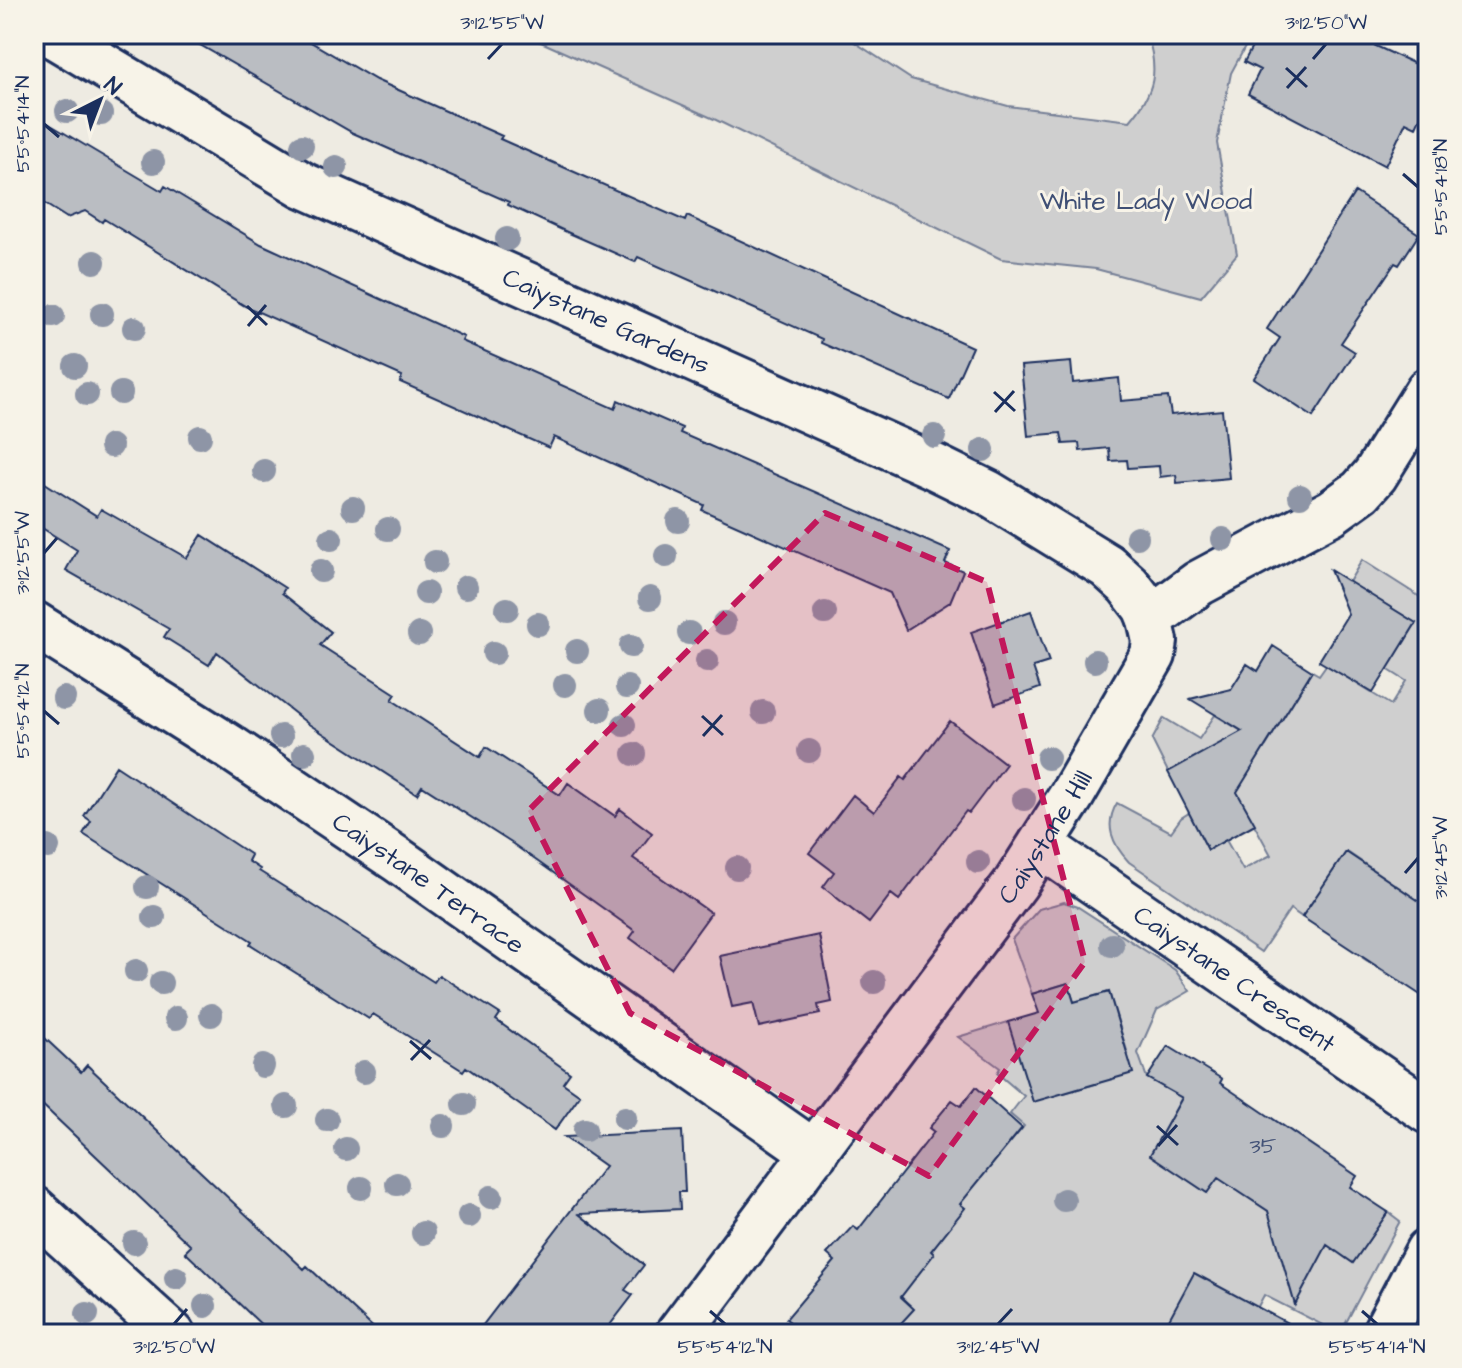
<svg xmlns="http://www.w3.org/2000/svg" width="1462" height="1368" font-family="'Architects Daughter',sans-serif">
<rect width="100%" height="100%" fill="#eeebe2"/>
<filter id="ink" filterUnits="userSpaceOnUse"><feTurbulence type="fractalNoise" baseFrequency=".0125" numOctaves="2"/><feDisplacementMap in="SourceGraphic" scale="16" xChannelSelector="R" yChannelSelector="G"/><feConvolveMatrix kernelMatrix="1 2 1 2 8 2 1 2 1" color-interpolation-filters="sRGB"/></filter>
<g filter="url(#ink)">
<path fill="#cfcfcf" stroke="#757f96" stroke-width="2" d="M523,34H842L911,79L1008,106L1130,121C1155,92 1159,71 1147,34H1252L1231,73L1217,143L1237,254L1201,297L1096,269L1001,259L714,119Z
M1362,560L1428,602V910L1387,974L1363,958L1407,893L1347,852L1302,917L1290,909L1261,952L1129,862C1112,844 1104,825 1117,803L1171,832L1181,818L1189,813L1208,850L1226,840L1243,870L1271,855L1212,748L1168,772L1152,740L1164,718L1199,739L1215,715L1266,746L1312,671L1319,675L1326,665L1391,705L1406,681L1387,669L1416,623L1349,582Z
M1064,902L1078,907L1175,970L1190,991L1157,1010L1138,1053L1147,1078L1182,1097L1151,1155L1207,1193L1221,1173L1353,1262L1388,1212L1400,1221L1340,1334L1264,1295L1252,1318L1161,1334H891L892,1289L934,1254L931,1251L965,1208L909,1164L922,1147L974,1186L1024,1126L1010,1114L1024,1096L997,1073L1000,1068L958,1037L1008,1022L1050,1051L1064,1093L1099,1083L1094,1064L1128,1054L1109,992L1074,1002L1068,983L1032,994L1012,939L1039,909Z"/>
<path fill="#babdc2" stroke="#1b2f5e" stroke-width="2" d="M181,34H297L376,80L502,136L500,139L685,221L687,216L972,347L949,399L821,343L822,339L638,257L635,262L569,233L508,205L509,202L353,133Z
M1259,34H1350L1428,70V101L1416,127L1406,122L1385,166L1248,94L1260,70L1244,62Z
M34,115L162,191L165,186L261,244L464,337L462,341L615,409L618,400L682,428L680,433L950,551L945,563L963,571L950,602L906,630L890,593L702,510L704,505L554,437L549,448L400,382L402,376L245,306L104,219L102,222L85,211L67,218L34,197Z
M1355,192L1419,234L1399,265L1395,263L1341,343L1355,352L1313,417L1254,378L1280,338L1267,329Z
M1071,362L1073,383L1119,378L1121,401L1168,397L1171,415L1222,410L1229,478L1177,483L1176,475L1160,477L1159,466L1128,468L1127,460L1110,461L1109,448L1080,451L1079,443L1063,444L1061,433L1028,436L1021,366Z
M34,476L97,516L101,509L187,558L202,535L285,588L282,593L331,632L320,645L396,694L392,700L480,757L486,747L560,795L568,783L615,816L620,809L652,833L633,858L711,913L671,968L630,938L635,931L513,844L422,786L417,794L307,723L217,652L209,665L164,637L169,629L66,570L77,550L34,523Z
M1330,570L1416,623L1373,693L1319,661L1348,614Z
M1031,611L1049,662L1033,667L1040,688L995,704L971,632Z
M1273,646L1312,671L1237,792L1255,824L1208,850L1168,772L1242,731L1190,699L1231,689L1247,664L1258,671Z
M950,721L1006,764L969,813L966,811L899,900L891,894L869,923L823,887L834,872L809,853L853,795L874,812L901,777L905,780Z
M116,766L251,855L248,861L260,869L259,871L434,982L439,975L500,1014L496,1020L570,1073L563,1083L580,1095L555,1130L466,1067L463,1071L373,1014L369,1019L250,944L252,941L83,834L91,821L84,816Z
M1346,852L1428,907V1000L1302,917Z
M819,935L832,1002L818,1005L820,1014L759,1027L753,1003L732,1007L720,956Z
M1068,983L1074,1002L1109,992L1133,1073L1033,1102L1008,1022L1039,1013L1032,994Z
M34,1028L81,1072L87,1065L304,1269L307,1266L380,1334H271L185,1252L191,1246L34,1097Z
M1168,1046L1222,1079L1220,1083L1357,1176L1350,1187L1388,1212L1353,1263L1327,1245L1295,1305L1268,1211L1218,1178L1207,1193L1150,1155L1182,1098L1147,1078Z
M976,1087L1022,1128L960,1204L965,1208L931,1251L934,1254L901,1297L914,1309L891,1334H807L786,1319L835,1261L827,1254L853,1226L858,1230L934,1132L929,1128L952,1100L961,1106Z
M682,1131L685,1192H679L680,1209L579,1214L644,1265L625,1290L633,1295L603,1334H476L605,1166L564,1137Z
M1194,1273L1308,1334H1161Z"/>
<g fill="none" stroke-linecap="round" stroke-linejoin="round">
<g stroke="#1b2f5e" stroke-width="50">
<g id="minor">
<path id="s1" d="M51,34L303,185L933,466L988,493L1107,566L1128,585L1145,607L1150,619"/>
<path id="s2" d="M34,624L231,748L398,860L815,1153"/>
<path id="s3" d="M1042,846L1428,1111"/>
<path d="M34,1209L172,1334"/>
<path id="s4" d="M678,1334L1016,883L1072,795L1153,655L1155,641L1150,619L1199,583L1332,512L1361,491L1375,475L1428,390"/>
<path d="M1384,1334L1428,1251"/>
</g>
</g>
<use href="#minor" stroke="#f7f3e8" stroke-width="44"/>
</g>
<g fill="#8e95a6">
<circle cx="67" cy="111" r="12"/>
<circle cx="101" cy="114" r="12"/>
<circle cx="302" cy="146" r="12"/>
<circle cx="153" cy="162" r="12"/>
<circle cx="336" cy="167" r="12"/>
<circle cx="507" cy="239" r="12"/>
<circle cx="94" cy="262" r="12"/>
<circle cx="102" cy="314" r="12"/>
<circle cx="53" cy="316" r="12"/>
<circle cx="134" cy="328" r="12"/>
<circle cx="75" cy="366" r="12"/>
<circle cx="121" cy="393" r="12"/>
<circle cx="87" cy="394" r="12"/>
<circle cx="934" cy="436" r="12"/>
<circle cx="200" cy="437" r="12"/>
<circle cx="111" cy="446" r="12"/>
<circle cx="983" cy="450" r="12"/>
<circle cx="264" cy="471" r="12"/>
<circle cx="1300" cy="496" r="12"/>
<circle cx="353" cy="508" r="12"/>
<circle cx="678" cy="521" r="12"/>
<circle cx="388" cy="529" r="12"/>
<circle cx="1137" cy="537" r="12"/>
<circle cx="331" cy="539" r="12"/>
<circle cx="1223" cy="539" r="12"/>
<circle cx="666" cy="556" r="12"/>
<circle cx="435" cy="562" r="12"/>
<circle cx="321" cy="571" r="12"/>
<circle cx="466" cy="587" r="12"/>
<circle cx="426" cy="593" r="12"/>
<circle cx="650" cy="598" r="12"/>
<circle cx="507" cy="609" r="12"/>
<circle cx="825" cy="613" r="12"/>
<circle cx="724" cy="623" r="12"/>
<circle cx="538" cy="624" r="12"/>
<circle cx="689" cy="633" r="12"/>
<circle cx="419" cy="634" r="12"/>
<circle cx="631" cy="646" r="12"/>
<circle cx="577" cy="651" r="12"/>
<circle cx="494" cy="653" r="12"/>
<circle cx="707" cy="661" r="12"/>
<circle cx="1095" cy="661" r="12"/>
<circle cx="565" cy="685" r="12"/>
<circle cx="627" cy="687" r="12"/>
<circle cx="64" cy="698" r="12"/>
<circle cx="599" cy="710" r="12"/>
<circle cx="763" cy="712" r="12"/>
<circle cx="624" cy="725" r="12"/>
<circle cx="281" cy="736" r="12"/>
<circle cx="809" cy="751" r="12"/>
<circle cx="304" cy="754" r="12"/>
<circle cx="634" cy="754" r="12"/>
<circle cx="1048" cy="758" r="12"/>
<circle cx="1024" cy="799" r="12"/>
<circle cx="48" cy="847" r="12"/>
<circle cx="978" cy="862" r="12"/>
<circle cx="737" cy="868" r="12"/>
<circle cx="147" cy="887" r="12"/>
<circle cx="154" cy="917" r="12"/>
<circle cx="1112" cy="945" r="12"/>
<circle cx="136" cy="971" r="12"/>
<circle cx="874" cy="982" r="12"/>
<circle cx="161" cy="983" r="12"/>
<circle cx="211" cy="1015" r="12"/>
<circle cx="176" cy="1018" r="12"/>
<circle cx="263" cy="1066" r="12"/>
<circle cx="364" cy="1072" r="12"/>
<circle cx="464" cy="1104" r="12"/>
<circle cx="286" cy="1106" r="12"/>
<circle cx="625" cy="1118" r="12"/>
<circle cx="327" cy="1120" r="12"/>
<circle cx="443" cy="1126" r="12"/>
<circle cx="585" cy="1130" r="12"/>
<circle cx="346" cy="1149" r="12"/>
<circle cx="397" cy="1184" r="12"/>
<circle cx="361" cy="1188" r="12"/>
<circle cx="491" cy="1197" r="12"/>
<circle cx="1064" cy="1200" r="12"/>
<circle cx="469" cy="1216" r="12"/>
<circle cx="423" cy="1233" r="12"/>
<circle cx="134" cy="1243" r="12"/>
<circle cx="176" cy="1278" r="12"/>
<circle cx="205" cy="1306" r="12"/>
<circle cx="87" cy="1314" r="12"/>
</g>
</g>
<path fill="#c2185b" fill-opacity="0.2" stroke="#c2185b" stroke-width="6" stroke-dasharray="16 10" stroke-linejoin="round" d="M825,513L987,582L1085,962L929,1176L630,1013L528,811Z"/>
<path fill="none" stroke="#1b2f5e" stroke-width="3" d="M488,59L502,44M1313,59L1326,44M1286,68L1307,87M1287,88L1306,67M44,124L59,137M1403,174L1418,187M247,306L267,325M248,326L266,305M994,392L1015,411M995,412L1014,391M44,553L57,538M44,711L59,724M702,716L723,735M703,736L722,715M1405,873L1418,858M410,1041L431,1059M411,1060L430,1040M1157,1126L1178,1145M1158,1146L1177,1125M710,1311L725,1324M1362,1311L1377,1324M174,1324L187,1309M998,1324L1012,1309"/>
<g text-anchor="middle" stroke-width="6" stroke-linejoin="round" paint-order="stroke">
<g font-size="22" fill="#435277">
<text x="1263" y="1153">35</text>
</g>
<g font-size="26" fill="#3f4f75" stroke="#f7f3e8">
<text x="1146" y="209">White Lady Wood</text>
</g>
<g font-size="26" fill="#1b2f5e" stroke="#f7f3e8">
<text dy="9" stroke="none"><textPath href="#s1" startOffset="626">Caiystane Gardens</textPath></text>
<text dy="9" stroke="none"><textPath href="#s4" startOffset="618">Caiystane Hill</textPath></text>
<text dy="9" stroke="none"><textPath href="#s2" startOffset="472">Caiystane Terrace</textPath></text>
<text dy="9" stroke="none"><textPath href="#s3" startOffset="234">Caiystane Crescent</textPath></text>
</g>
</g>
<rect width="1462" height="1368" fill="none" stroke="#f7f3e8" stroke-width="88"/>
<g transform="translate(100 100) rotate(42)" stroke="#f7f3e8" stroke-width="6" paint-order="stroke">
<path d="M0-6L14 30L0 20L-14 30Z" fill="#1b2f5e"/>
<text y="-12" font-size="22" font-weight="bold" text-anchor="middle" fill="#1b2f5e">N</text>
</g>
<rect x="44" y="44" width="1374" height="1280" fill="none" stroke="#1b2f5e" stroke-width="3"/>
<g font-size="20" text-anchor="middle" fill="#1b2f5e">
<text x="502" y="29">3°12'55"W</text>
<text x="1326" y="29">3°12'50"W</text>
<text transform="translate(22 124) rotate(-90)" y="7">55°54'14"N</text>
<text transform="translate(1440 187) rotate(-90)" y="7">55°54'18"N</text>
<text transform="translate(22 553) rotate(-90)" y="7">3°12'55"W</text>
<text transform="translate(22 711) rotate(-90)" y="7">55°54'12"N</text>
<text transform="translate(1440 858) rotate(-90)" y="7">3°12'45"W</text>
<text x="174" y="1353">3°12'50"W</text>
<text x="725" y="1353">55°54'12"N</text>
<text x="998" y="1353">3°12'45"W</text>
<text x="1377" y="1353">55°54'14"N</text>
</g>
</svg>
